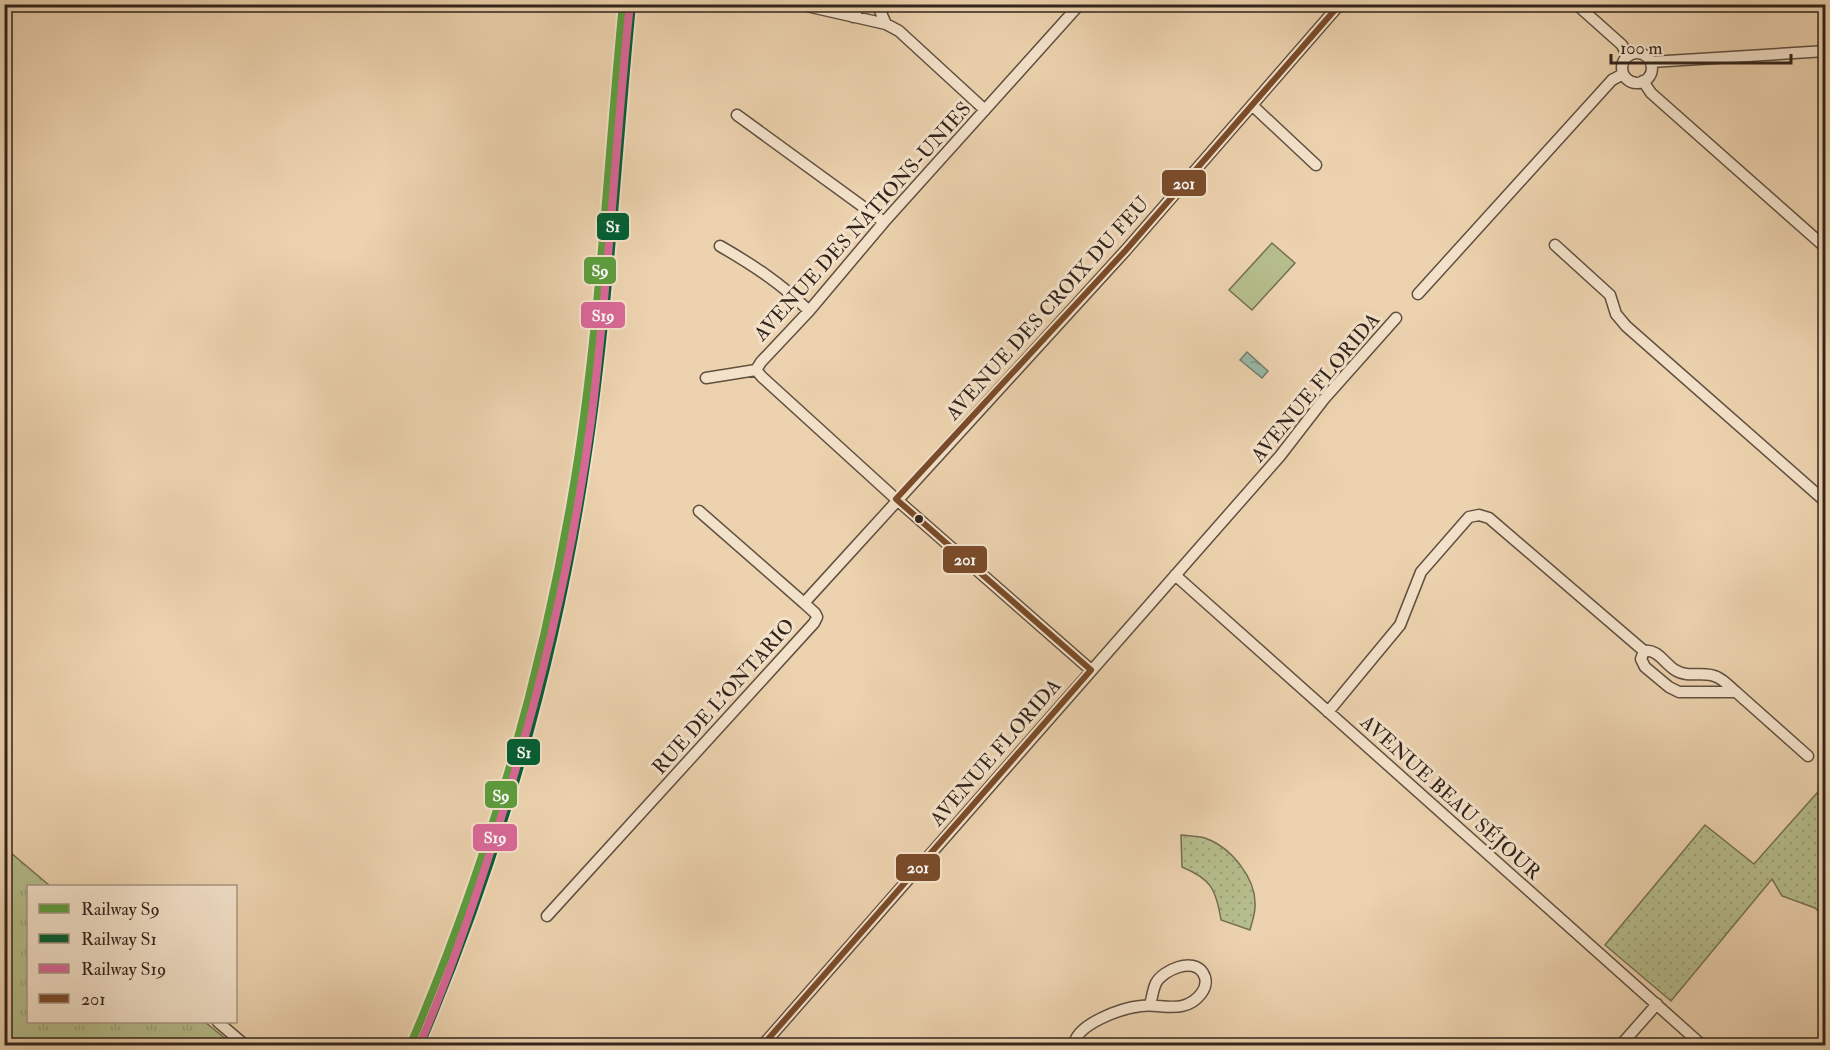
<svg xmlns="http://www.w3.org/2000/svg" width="1830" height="1050" font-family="'IM FELL Double Pica',serif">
<defs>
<pattern id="grass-tufts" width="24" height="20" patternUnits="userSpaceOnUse" patternTransform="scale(1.5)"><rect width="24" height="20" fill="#b6bd8c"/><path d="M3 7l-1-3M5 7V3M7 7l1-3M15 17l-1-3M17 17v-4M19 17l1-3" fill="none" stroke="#9da278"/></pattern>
<pattern id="park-dots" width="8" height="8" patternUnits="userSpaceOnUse" patternTransform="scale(1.5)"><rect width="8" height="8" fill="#b6bd8c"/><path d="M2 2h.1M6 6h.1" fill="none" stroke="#9da278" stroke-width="1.8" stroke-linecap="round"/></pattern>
<pattern id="water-ripples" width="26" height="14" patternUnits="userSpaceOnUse" patternTransform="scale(1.5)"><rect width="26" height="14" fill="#99b8a7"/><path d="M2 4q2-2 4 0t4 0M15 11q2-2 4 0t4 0" fill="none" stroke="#7d9587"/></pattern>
</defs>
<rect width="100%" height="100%" fill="#ecd2ae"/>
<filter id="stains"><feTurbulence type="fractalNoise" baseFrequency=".00333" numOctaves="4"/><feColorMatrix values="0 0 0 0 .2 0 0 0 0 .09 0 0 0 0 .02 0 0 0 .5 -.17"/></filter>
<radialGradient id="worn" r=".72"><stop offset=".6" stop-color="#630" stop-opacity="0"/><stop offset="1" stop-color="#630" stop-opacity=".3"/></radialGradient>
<path fill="url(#grass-tufts)" stroke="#747054" stroke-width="1.5" d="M4,847L50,886H28V1022H205L233,1045H5Z"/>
<path fill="url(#park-dots)" stroke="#747054" stroke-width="1.5" d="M1825,784V917L1815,908L1782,896L1772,879L1671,1001L1605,945L1705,825L1754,864Z
M1181,835C1189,836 1198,836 1205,838C1231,847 1257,879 1255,907C1255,914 1252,922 1250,930L1221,920C1216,889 1211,879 1182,867Z"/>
<path fill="#b6bd8c" stroke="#747054" stroke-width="1.5" d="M1272,243L1295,263L1252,310L1229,290Z"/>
<path fill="url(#water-ripples)" stroke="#707d6f" stroke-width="1.5" d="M1247,352L1268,371L1262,378L1240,360Z"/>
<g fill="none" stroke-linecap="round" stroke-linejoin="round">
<g stroke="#605040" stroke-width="13">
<path id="minor" d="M798,4L886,24L899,31L985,110
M877,4L886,24
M1080,4L884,222L809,311L761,362L756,370L762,377L896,499L1091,670
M1576,4L1622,45L1627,56
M1825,4L1826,13
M853,17L861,4
M1622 68a15 15 0 1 1 30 0a15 15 0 1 1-30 0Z
M1651,62L1826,51
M1643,81L1651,93L1826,248
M1253,106L1316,165
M737,115L884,222
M1555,245L1610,295L1616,314L1626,326L1826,502
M720,246C753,265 782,284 809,311
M1418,294L1612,80L1623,74
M706,378L756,370
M699,511L804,603
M1175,575L1703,1046
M1736,692L1808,756
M1328,712L1400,625L1421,572L1469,517L1479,515L1489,518L1644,651C1657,648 1665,664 1675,670C1689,679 1704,670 1717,677C1724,680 1730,687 1736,692H1679L1669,687L1645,667L1641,659L1644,651
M547,916L814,623L817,617L815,613L804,603L1126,250L1340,4
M218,1022L246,1046
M762,1046L1280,456L1324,399L1396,318
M1074,1046C1075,1024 1122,1008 1141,1006C1155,1004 1169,1009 1182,1006C1196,1003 1212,987 1203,973C1193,957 1163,970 1156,983C1153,989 1152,998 1150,1005
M1620,1046L1657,1004"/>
</g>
<use href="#minor" stroke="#f3e2ca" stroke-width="10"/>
<g stroke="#f3e2ca" stroke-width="10">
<path id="bus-1" d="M762,1046L1091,670L896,499L1126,250L1340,4"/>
</g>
<use href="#bus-1" stroke="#7a4b2a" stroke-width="6"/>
<g stroke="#f3e2ca" stroke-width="12">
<path id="rail-1" d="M410,1046C490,859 547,659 578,459C601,308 608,156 623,4"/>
</g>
<g stroke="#f3e2ca" stroke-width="12">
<path id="rail-2" d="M420,1046C500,859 557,659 587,459C610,308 617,156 632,5"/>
</g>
<g stroke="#f3e2ca" stroke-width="12">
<path id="rail-3" d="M419,1046C451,972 477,895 501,818C541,689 573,556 591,421C609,283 615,143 630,4"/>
</g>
<use href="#rail-1" stroke="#5c9e3d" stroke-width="8"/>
<use href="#rail-2" stroke="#005f33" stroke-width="8"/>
<use href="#rail-3" stroke="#da6899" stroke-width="8"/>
</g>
<circle fill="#32241c" stroke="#f3e2ca" stroke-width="2" cx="919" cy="519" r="5"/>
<g text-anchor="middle" stroke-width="6" stroke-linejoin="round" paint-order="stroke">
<g font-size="20" fill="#32241c" stroke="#f3e2ca">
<text transform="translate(862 221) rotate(-48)" y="7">AVENUE DES NATIONS-UNIES</text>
<text transform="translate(1047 308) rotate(-48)" y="7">AVENUE DES CROIX DU FEU</text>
<text transform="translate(1315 387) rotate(-50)" y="7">AVENUE FLORIDA</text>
<text transform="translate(723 696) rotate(-48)" y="7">RUE DE L'ONTARIO</text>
<text transform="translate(995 752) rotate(-49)" y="7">AVENUE FLORIDA</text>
<text transform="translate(1451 797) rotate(42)" y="7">AVENUE BEAU SÉJOUR</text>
</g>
</g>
<g stroke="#f3e2ca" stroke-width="2">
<rect x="1161" y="169" width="46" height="28" rx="6" fill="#7a4b2a"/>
<rect x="596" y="212" width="34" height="29" rx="6" fill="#005f33"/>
<rect x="583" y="256" width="34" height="29" rx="6" fill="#5c9e3d"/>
<rect x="580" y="301" width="46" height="28" rx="6" fill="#da6899"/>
<rect x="942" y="545" width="46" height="29" rx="6" fill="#7a4b2a"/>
<rect x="506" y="738" width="35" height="28" rx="6" fill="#005f33"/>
<rect x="484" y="780" width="34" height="29" rx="6" fill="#5c9e3d"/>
<rect x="472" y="823" width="46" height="29" rx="6" fill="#da6899"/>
<rect x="895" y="853" width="46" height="29" rx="6" fill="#7a4b2a"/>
</g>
<g font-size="16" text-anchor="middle" font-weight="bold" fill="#fff">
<text x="1184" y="189">201</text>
<text x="613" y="232">S1</text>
<text x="600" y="276">S9</text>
<text x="603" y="321">S19</text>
<text x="965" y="565">201</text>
<text x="524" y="758">S1</text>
<text x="501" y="801">S9</text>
<text x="495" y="843">S19</text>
<text x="918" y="873">201</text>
</g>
<rect width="1830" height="1050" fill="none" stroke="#ecd2ae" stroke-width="24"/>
<rect x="6" y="6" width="1818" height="1038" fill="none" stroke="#32241c" stroke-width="3"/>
<rect x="12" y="12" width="1806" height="1026" fill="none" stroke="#32241c" stroke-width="1.5"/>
<rect x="27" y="885" width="210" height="138" fill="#f3e2ca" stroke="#a69684" stroke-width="1.5"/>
<rect x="39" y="904" width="30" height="9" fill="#5c9e3d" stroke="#a69684" stroke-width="1.5"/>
<text x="81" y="915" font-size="18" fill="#32241c">Railway S9</text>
<rect x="39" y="934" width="30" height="9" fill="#005f33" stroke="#a69684" stroke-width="1.5"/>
<text x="81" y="945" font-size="18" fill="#32241c">Railway S1</text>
<rect x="39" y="964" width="30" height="9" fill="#da6899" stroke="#a69684" stroke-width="1.5"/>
<text x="81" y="975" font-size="18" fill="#32241c">Railway S19</text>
<rect x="39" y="994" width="30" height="9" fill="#7a4b2a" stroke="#a69684" stroke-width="1.5"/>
<text x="81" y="1005" font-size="18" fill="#32241c">201</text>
<path d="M1611 54v9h180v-9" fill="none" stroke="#32241c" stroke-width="3"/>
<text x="1620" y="54" font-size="18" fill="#32241c" stroke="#f3e2ca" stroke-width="4.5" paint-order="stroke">100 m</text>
<rect width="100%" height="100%" filter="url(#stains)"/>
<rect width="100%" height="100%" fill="url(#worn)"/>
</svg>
